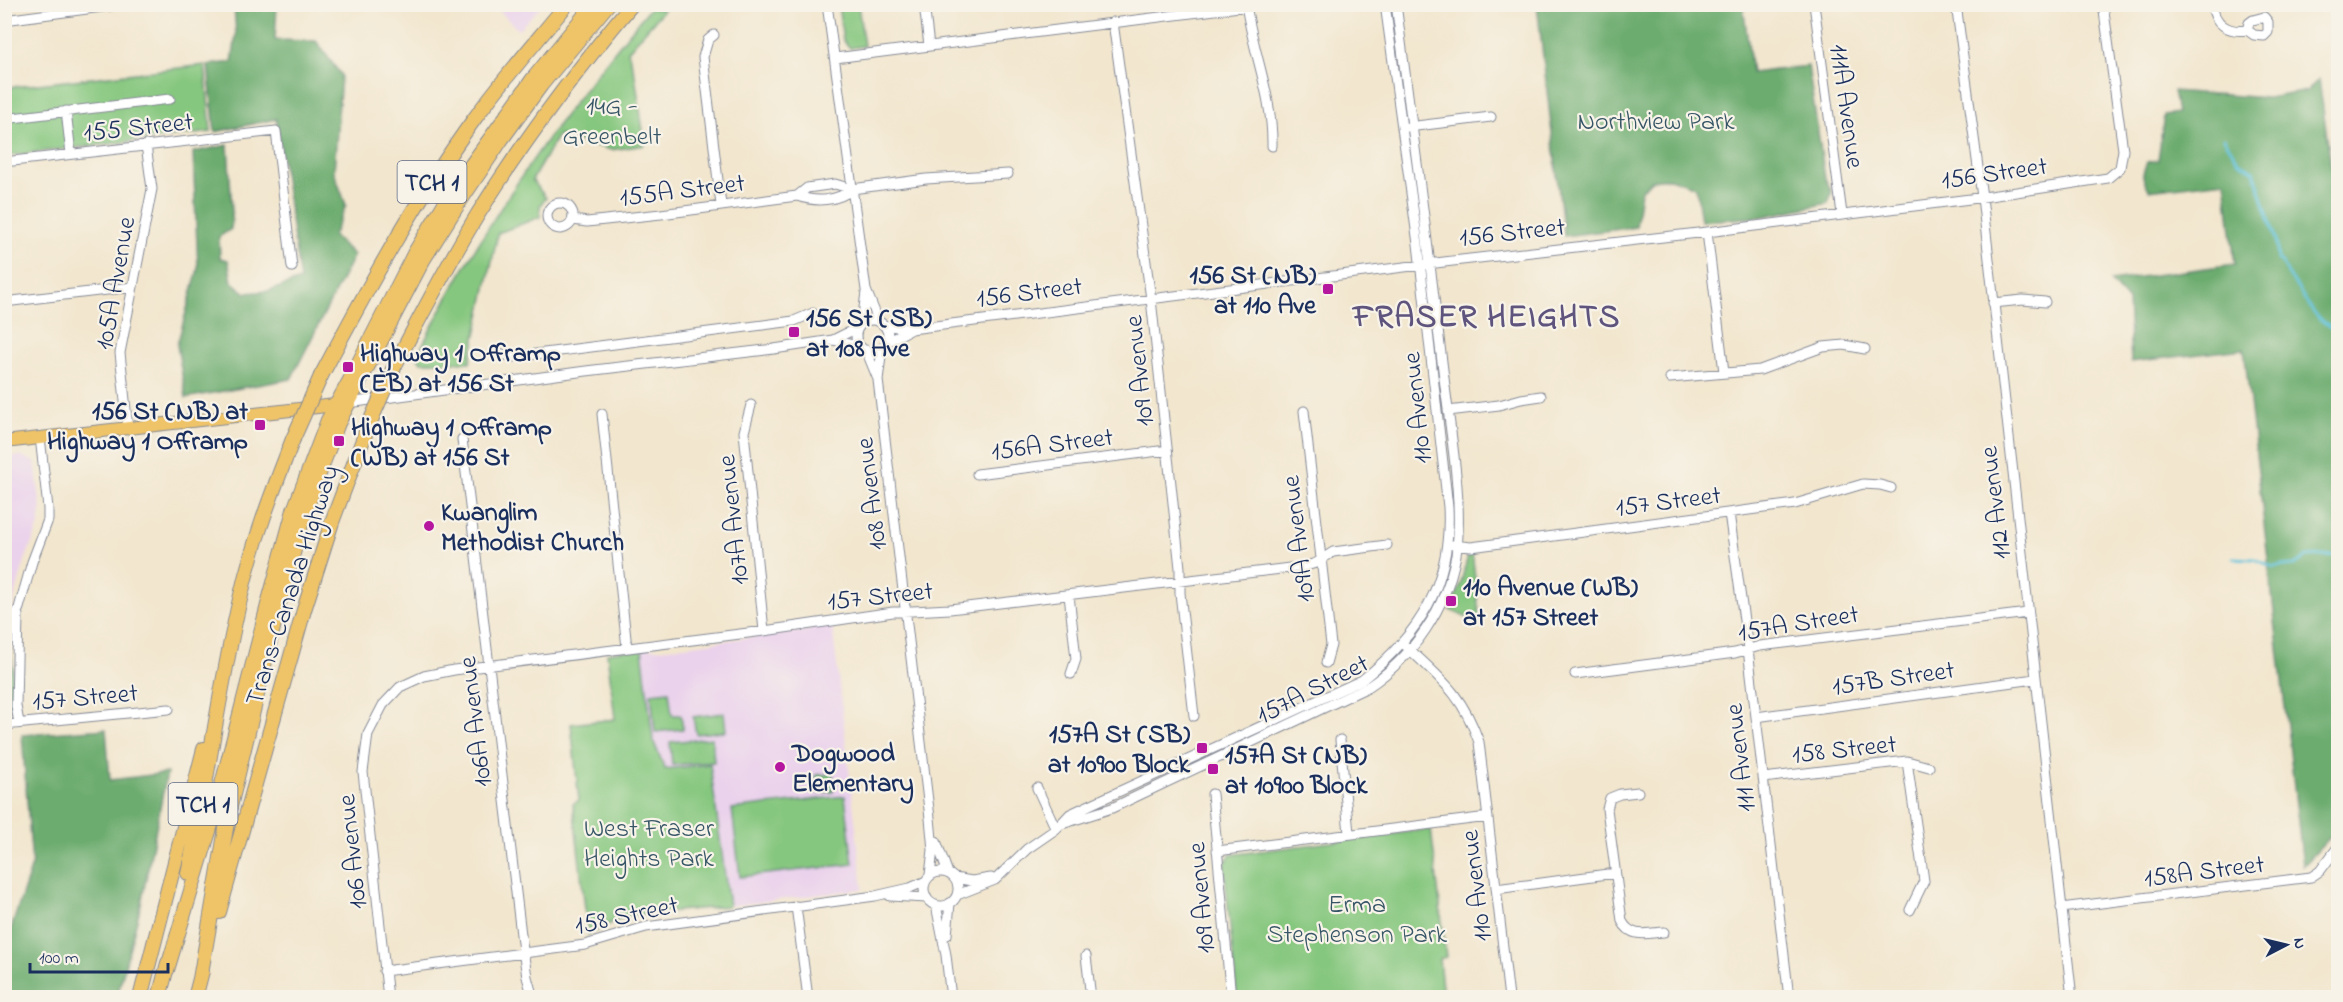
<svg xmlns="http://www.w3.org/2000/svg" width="2343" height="1002" font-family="'Indie Flower',sans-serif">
<rect width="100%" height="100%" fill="#f7f3e8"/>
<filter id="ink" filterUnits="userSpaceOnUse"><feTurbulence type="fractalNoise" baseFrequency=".0167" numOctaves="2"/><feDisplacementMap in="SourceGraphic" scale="12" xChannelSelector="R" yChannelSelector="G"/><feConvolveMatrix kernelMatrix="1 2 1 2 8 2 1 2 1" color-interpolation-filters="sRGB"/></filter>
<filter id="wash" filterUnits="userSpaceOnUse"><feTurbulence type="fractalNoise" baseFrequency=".008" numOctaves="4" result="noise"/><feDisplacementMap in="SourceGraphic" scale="24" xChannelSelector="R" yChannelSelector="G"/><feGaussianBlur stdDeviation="1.35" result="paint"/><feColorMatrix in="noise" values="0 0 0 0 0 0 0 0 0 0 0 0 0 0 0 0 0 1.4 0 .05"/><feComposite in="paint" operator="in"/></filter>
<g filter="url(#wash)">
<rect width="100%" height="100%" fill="#f2e6ce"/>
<path fill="#ead1ec" d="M494,5H542L518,30Z
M21,456L35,462L41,510L39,525L25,560L5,631V457Z
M832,624L863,889L729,906L710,765L666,770L653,740L642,648L661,649L809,630L813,627Z"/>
<path fill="#86c77f" stroke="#507b6e" stroke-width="1.5" d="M838,5H858L864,46L850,48L843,40Z
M666,7L628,51L635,75L645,145L611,150L558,135L532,180L546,198L540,206V217L498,233L470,362H421L417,356C482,225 556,120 650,8L659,9Z
M205,65L211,132L5,156L4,88Z
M1472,551L1480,623L1450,610L1460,586L1469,552Z
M642,648L653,740L665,769L710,764L729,906L625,916L588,935L573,804L579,800L571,724L615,719L607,653Z
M669,691L672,715H681L683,729L655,732L651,693Z
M724,713L726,731L696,734L693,717Z
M712,738L714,762L672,765L670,742Z
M833,774V792L817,793L816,775Z
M845,796L853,864L740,877L732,809Z
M1431,829L1446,957L1439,959L1443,997H1237L1224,865L1230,855Z"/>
<path fill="#6cac6e" stroke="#446e66" stroke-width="1.5" d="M234,5H277L275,40L316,41L341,75L334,172L346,205L333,236L354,255L291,379L186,398L177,345L198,269L193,152L228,145L232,211L231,229L219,237L220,258L228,260L232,282L246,293L269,291L300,280L276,119L215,132L208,65L232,62L236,35Z
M1537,5H1743L1752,73L1808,66L1825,178L1832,192L1828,203L1761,217L1701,221L1696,187L1670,178L1651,180L1641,191L1636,227L1564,236Z
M2319,79L2331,166L2338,182V829L2303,866L2244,349L2131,362L2128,301L2110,281L2235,264L2225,181L2149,190C2143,176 2140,179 2147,162L2158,160L2164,115L2177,113L2173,91L2268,98L2307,91Z
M8,648C15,657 14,701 10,712L5,716L4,649Z
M106,729L110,780L167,773L141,904L117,997H5V947L32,865L22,735Z"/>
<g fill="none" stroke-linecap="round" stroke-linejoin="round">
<path stroke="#5cc1da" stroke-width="3" d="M2224,138L2238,161L2254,171L2276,240L2278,259L2316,316L2338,333
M2233,558L2255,559L2273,567L2294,565L2307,557L2335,555L2338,557"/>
</g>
</g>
<g filter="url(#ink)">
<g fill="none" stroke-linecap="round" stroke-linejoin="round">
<g stroke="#868a96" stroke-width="11">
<path id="minor" d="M827,4L866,290L879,322
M924,4L929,46
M1246,4C1253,53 1273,97 1272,146
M1814,4L1842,214
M1956,4L1982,197L2072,998
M2212,4C2214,24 2228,33 2247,30L2254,35L2264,36L2268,32V22L2264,17L2253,20L2249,23L2247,30
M4,20L125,4
M1113,22L1151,299L1180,568V593L1194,716
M714,35L708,40L703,57L721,205
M835,58L1263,4
M66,111L71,154
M4,119L170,99
M1408,127L1491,117
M4,162L276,131L292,267
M797,196L807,188L835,184L852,189L926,179L1008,174
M547 216a13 13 0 1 1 26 0a13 13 0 1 1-26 0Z
M573,220L587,222L661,214L797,196C815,202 837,202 852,189
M1707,232L1724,372
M4,302L133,287
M1993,303L2023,300L2045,302
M856 336a16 16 0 1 1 32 0a16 16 0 1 1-32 0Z
M862,324L866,292
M883,325L911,329L1444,262L1707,232L1970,199L2108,178L2120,168L2123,150L2103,4
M833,340L861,347
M887,342L911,329
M882,348L878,380L930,818L933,850L930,875
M866,350L877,377
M499,353L513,357L794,321L813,313
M1670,378L1760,370L1823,347L1844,345L1865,349
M348,403L586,371L774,349L833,340L859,327
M751,405L744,432L764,631
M1304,411L1331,645L1326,663
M1448,411L1499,405L1521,399L1541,396
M602,414L627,648
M128,429L120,353L152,189L146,145
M462,439L522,943L527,977L533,998
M977,474L1167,450
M1729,513L1748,649L1789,998
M1453,545L1471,547L1795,504L1863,484L1880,485L1891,488
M1069,595L1076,659L1071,674
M18,615L16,706L19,723
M4,641L19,608L32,562L48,520V508L40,437
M1407,647C1443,681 1462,694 1479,742L1509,998
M1575,674L1735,653L1760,646L2028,613
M1756,717L2035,679
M4,725L169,709
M1340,740L1349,833
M1907,761L1924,881L1910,910
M1763,778L1907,761L1929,767
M1037,788L1056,829
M1638,792L1620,794L1610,798L1607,809L1622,921C1631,939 1648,933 1664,932
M1212,794L1231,998
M1062,824L1112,808L1368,687C1414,656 1446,609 1456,555C1464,504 1450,430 1444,378C1429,253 1413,129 1396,4
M936,841L948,873
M1217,851L1488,817
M924 889a17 17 0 1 1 34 0a17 17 0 1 1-34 0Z
M954,878L972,881L991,878
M1496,889L1615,873
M957,895L995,880L1027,849L1056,829L1070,814L1362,680C1420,634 1452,583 1448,507L1418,244L1385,4
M890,896L927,898
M936,905L946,955L951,998
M796,906L808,998
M2061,908L2311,877L2320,871L2338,847
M947,935L950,903
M1086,956L1091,998
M384,971L585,945L646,927L875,896L910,888L926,881
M388,998L363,772L368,734L383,705L400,687L424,676L454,670L764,631L893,612L950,609L1306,566L1316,563L1333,552L1387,545"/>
</g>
<g stroke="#868a96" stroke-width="14">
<path id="major" d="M4,442L344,404"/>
</g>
<g stroke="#868a96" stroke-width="16">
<path id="highway" d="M395,365C422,314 448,263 478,214C524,140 576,71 632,4
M321,376C368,287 416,199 475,118C504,78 536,42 567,4
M188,873C208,781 219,687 241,595C253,542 273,490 293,439
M219,912L304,610L332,522L367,429
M167,970L216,808L269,601L294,510L328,420L350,380L414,254L450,195L533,79L594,4
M200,979L229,811L279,603L304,514L338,423L423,260L460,201L501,140L541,85L608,4
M140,998L204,749
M159,998L168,963
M195,998L202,971"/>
</g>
<use href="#minor" stroke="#fff" stroke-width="9"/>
<use href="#major" stroke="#efc469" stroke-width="12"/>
<use href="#highway" stroke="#efc469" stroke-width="14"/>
<g stroke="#868a96" stroke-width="16" stroke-linecap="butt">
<path id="highway-bridge" d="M367,429L395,365
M293,439L321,376"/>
</g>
<use href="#highway-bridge" stroke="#efc469" stroke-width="14"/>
</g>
</g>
<g fill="#b5179e" stroke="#f7f3e8" stroke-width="2">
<rect x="1322" y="283" width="12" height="12" rx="3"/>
<rect x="788" y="326" width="12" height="12" rx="3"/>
<rect x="342" y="361" width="12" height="12" rx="3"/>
<rect x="254" y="419" width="12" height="12" rx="3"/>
<rect x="333" y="435" width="12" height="12" rx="3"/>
<circle cx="429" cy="526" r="6"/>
<rect x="1445" y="595" width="12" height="12" rx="3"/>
<rect x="1196" y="742" width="12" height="12" rx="3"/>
<circle cx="780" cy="767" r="6"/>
<rect x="1207" y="763" width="12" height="12" rx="3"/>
</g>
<g text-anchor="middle" stroke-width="4.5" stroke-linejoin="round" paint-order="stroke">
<g fill="#f7f3e8" stroke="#5d6a87" stroke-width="1.5">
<rect x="397.5" y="161" width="69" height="42" rx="4.5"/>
<rect x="168.5" y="783" width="69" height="42" rx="4.5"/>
</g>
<g font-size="24" font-weight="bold" fill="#1b2f5e">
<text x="432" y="190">TCH 1</text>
<text x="203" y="812">TCH 1</text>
</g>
<g font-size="26" fill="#365566" stroke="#f7f3e8">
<text x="612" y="114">14G -<tspan x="612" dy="30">Greenbelt</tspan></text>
<text x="1656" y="129">Northview Park</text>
<text x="649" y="836">West Fraser<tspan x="649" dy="30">Heights Park</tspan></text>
<text x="1357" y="912">Erma<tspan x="1357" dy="30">Stephenson Park</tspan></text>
</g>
<g font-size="26" fill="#1b2f5e" stroke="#f7f3e8">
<text transform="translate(1848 106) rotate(82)" y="9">111A Avenue</text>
<text transform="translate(138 126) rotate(-6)" y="9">155 Street</text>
<text transform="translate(1994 172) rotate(-8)" y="9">156 Street</text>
<text transform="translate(682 189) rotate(-7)" y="9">155A Street</text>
<text transform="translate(1512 231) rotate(-6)" y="9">156 Street</text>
<text transform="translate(114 283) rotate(-80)" y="9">105A Avenue</text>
<text transform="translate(1029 291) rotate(-7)" y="9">156 Street</text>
<text transform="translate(1138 371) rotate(-96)" y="9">109 Avenue</text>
<text transform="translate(1416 408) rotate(-96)" y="9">110 Avenue</text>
<text transform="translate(1052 443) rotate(-7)" y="9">156A Street</text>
<text transform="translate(870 494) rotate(-97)" y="9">108 Avenue</text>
<text transform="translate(1668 500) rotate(-7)" y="9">157 Street</text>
<text transform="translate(1994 503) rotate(-97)" y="9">112 Avenue</text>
<text transform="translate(732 520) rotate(-96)" y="9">107A Avenue</text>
<text transform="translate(1297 539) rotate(-97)" y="9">109A Avenue</text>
<text transform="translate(291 585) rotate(-72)" y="9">Trans-Canada Highway</text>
<text transform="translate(880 595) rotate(-6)" y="9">157 Street</text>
<text transform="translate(1798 622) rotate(-9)" y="9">157A Street</text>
<text transform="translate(1893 677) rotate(-8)" y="9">157B Street</text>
<text transform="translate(1312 688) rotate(-27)" y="9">157A Street</text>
<text transform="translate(85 696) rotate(-5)" y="9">157 Street</text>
<text transform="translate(474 722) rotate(-97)" y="9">106A Avenue</text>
<text transform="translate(1844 748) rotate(-6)" y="9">158 Street</text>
<text transform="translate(1739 758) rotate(-97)" y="9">111 Avenue</text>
<text transform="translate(351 852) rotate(-96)" y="9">106 Avenue</text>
<text transform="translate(2204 870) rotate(-7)" y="9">158A Street</text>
<text transform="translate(1475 886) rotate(-97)" y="9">110 Avenue</text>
<text transform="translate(1200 898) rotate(-95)" y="9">109 Avenue</text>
<text transform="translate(626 914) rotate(-12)" y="9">158 Street</text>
</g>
<g font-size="26" font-weight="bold" fill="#1b2f5e" stroke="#f7f3e8" text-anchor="start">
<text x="1316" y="283" text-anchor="end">156 St (NB)<tspan x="1316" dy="30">at 110 Ave</tspan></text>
<text x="806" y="326">156 St (SB)<tspan x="806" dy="30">at 108 Ave</tspan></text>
<text x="360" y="361">Highway 1 Offramp<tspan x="360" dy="30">(EB) at 156 St</tspan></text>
<text x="248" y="419" text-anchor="end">156 St (NB) at<tspan x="248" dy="30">Highway 1 Offramp</tspan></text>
<text x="351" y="435">Highway 1 Offramp<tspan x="351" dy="30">(WB) at 156 St</tspan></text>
<text x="441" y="520">Kwanglim<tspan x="441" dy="30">Methodist Church</tspan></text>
<text x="1463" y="595">110 Avenue (WB)<tspan x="1463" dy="30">at 157 Street</tspan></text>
<text x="1190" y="742" text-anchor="end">157A St (SB)<tspan x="1190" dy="30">at 10900 Block</tspan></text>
<text x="792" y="761">Dogwood<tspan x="792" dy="30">Elementary</tspan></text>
<text x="1225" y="763">157A St (NB)<tspan x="1225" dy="30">at 10900 Block</tspan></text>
</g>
<g font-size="32" font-weight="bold" letter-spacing="1.5" fill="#5e547d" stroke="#f7f3e8">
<text x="1487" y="326">FRASER HEIGHTS</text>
</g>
</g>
<rect width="2343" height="1002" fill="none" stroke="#f7f3e8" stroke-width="24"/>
<g transform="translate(2286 945) rotate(83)" stroke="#f7f3e8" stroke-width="4.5" paint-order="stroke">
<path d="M0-4.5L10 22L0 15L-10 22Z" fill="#1b2f5e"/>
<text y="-9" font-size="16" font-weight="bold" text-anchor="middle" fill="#1b2f5e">N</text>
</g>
<path d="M30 963v9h138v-9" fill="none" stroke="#1b2f5e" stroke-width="3"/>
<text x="39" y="963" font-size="18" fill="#1b2f5e" stroke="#f7f3e8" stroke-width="4.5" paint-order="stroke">100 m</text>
</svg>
